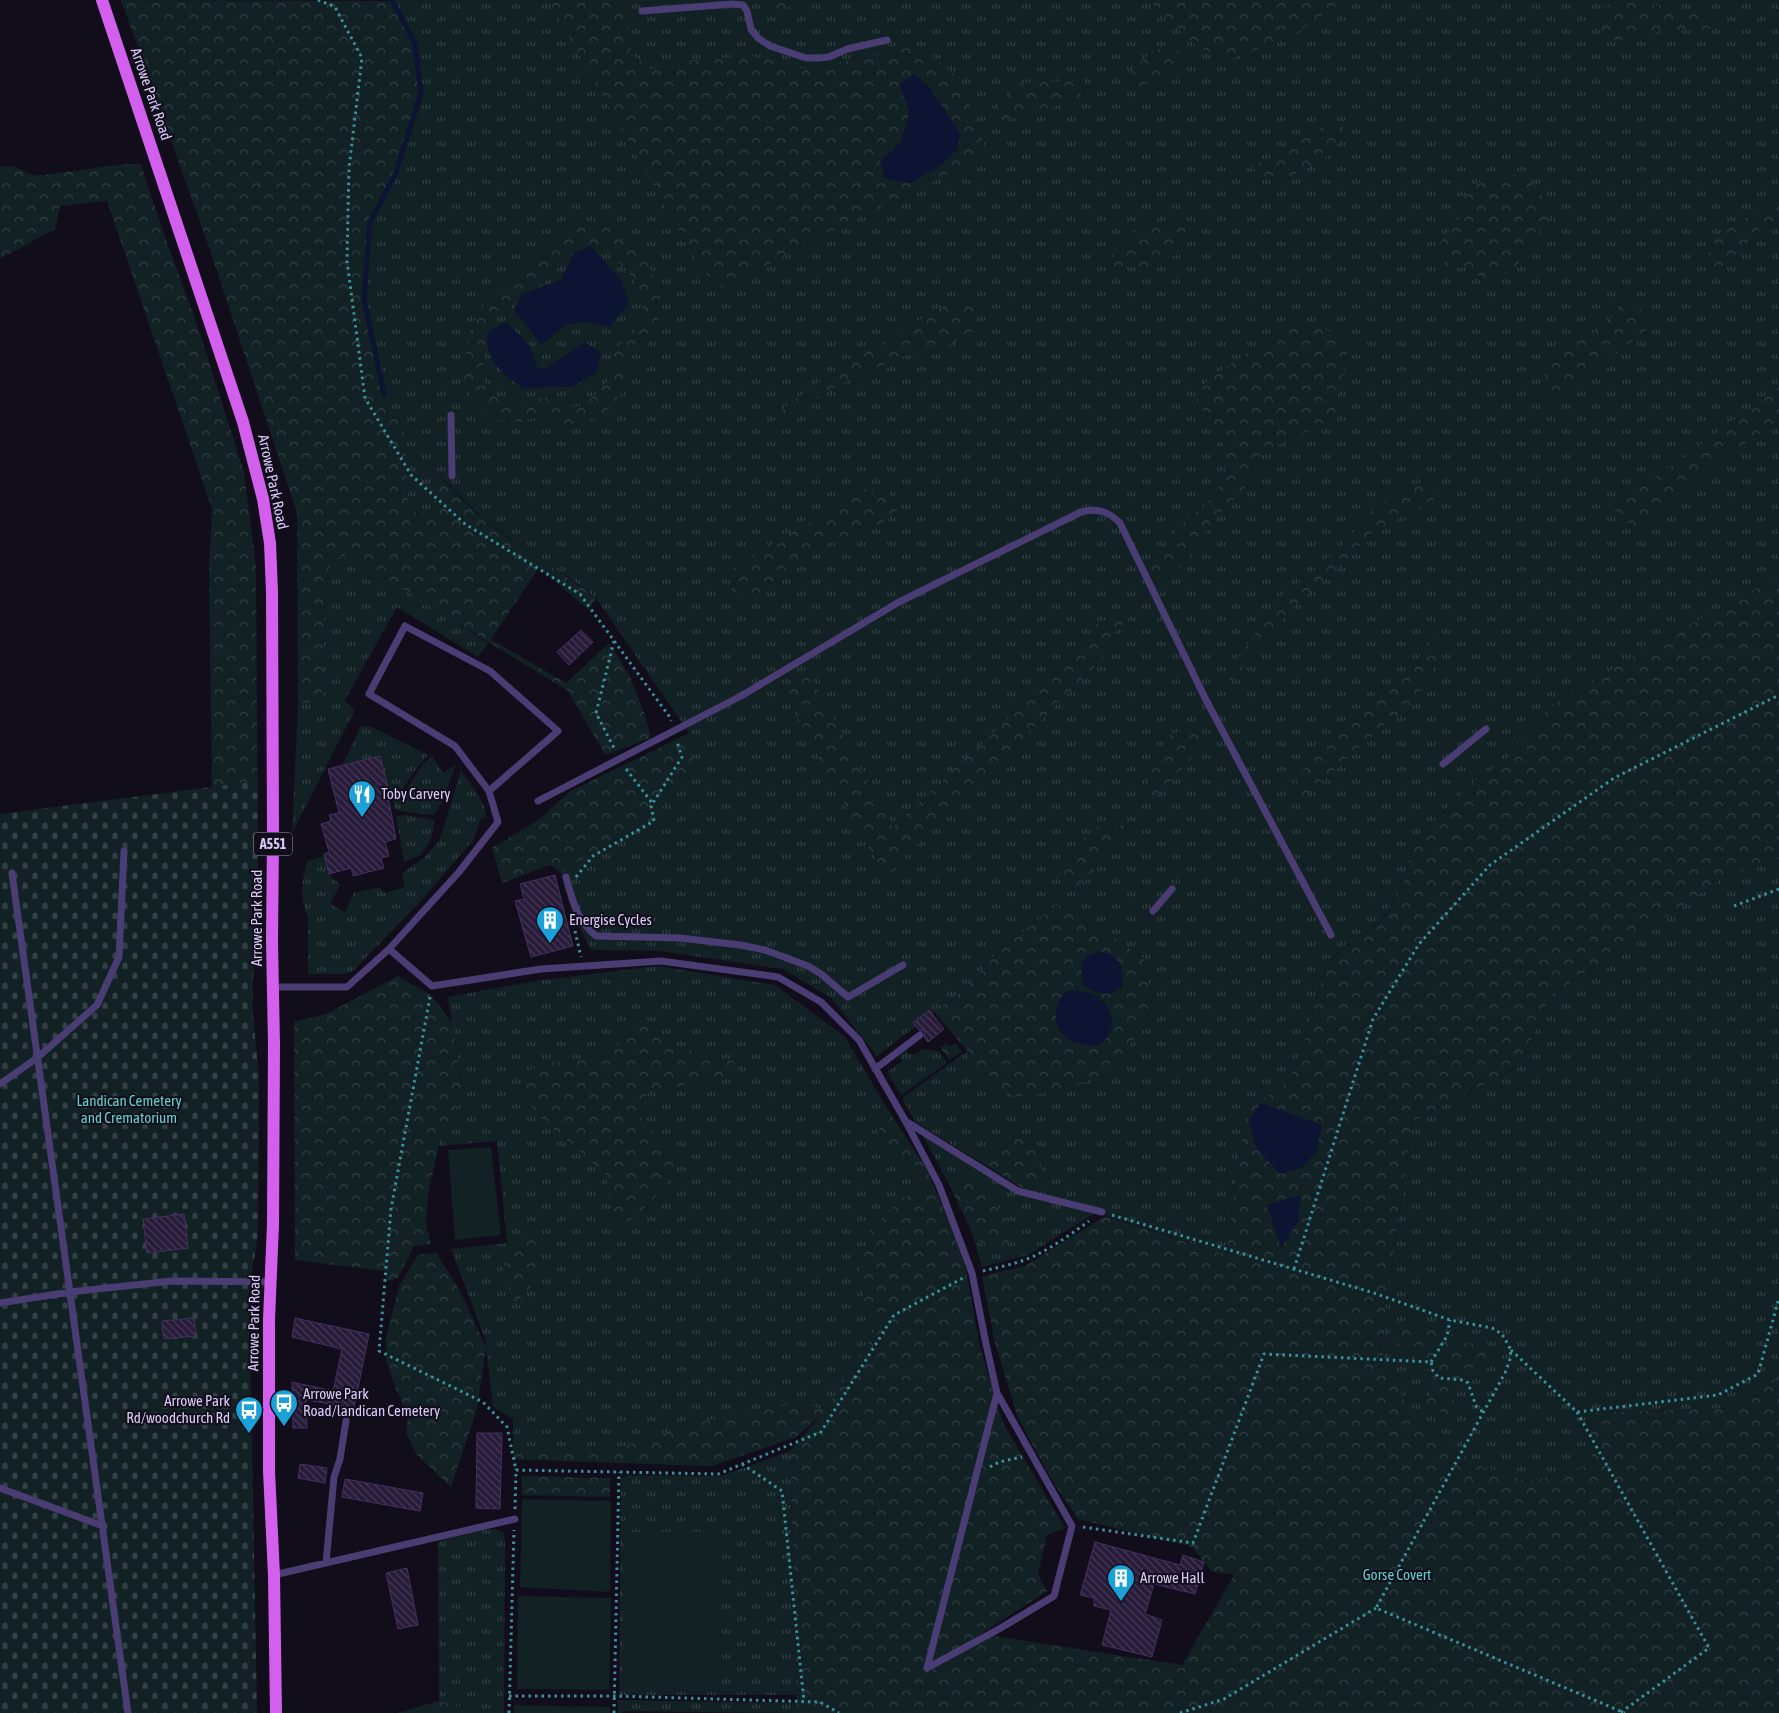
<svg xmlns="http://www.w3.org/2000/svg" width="1779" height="1713" font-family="'Asap Condensed',sans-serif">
<defs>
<pattern id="grass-tufts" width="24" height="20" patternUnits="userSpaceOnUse" patternTransform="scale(1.25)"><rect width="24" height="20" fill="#112124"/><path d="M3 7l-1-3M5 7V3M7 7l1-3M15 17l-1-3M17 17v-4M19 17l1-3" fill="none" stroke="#334045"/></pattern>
<pattern id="forest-crowns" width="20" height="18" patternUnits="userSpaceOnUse" patternTransform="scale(1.25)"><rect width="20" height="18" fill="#112124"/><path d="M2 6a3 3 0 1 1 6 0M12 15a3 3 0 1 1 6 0" fill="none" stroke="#334045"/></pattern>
<pattern id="cemetery-stones" width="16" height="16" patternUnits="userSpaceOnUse" patternTransform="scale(1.25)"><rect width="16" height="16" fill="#112124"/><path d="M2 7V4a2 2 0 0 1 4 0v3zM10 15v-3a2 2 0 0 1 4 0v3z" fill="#334045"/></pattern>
<pattern id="building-back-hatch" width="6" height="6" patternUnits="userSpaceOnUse" patternTransform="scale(1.25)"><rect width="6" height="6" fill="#271b39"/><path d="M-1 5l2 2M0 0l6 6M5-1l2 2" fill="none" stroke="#463b56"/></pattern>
</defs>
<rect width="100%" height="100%" fill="#120d1a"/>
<path fill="url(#grass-tufts)" d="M392,0H1779V579L1769,582L1544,709L1547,723L1524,735L1508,759L1469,785L1414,842L1403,885L1381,921L1327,961L1302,1050L1293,1072L1279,1090L1251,1105L1243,1129L1226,1255L1021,1187L915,1122L902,1098L967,1051L970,1055L964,1065L1146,1020L1152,1000L1144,958L1104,932L1089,928L1074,909L1057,905L998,951L966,988L877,1056L831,998L783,969L659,951L591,950L572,912L560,872L641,826L689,733L596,598L570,578L543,562L485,520L437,473L434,513L409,512L404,429L384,394L364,299L370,222L395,175L415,44Z
M347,555L411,593L488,643L478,657L397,607L345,700L355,710L292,833L298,704L322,701L325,586L332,559Z
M361,726L372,727L428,755L419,765L401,791L390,796L342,766Z
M432,756L443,773L456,764L443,800L434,815C423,814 402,813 394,808L393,799L403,794L423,764Z
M461,771C471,785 484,798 486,816L481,819L474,839L421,901L352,972L343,974H308V916C299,900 302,878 307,861L324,856L329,874L340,885L330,904L345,912L354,893L379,887L385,893L405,887L402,873L424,858L439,841Z
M407,815C417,818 427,817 435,821L431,840L421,855L404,862L396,816Z
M1779,857V1373L1778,1380L1736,1408L1589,1413L1591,1465L1531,1482L1483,1467L1412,1420L1380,1347L1412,1122L1520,1065L1549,998L1721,879Z
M657,966L775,985L845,1037L894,1120L926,1188L879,1324L829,1407L796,1437L712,1466L513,1459V1419L493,1407L485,1339L451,1249L507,1243L497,1141L439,1146L463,1091L448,997L535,981Z
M923,1049L939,1051L947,1063L901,1095L887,1072L902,1061L899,1056L906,1050L909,1054H916Z
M922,1135L1017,1192L1095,1213L1028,1255L982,1267L971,1230L948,1182Z
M790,1451L797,1695H619L621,1479L627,1475L721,1476Z
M496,1529L504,1533L505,1542L504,1713H475V1711L439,1701L438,1541L474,1531Z
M618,1700L797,1703V1710L795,1713L623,1711L622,1713H618Z"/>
<path fill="url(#forest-crowns)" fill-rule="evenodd" d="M121,0L393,1L415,44L421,93L395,175L370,222L364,299L384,394L404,429L409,512L434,513L436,473C453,489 468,507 486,521C521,549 561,571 596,598L589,610L539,568L491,639L566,683L609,643L630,676L645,715L651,738L605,755L568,691L347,555L332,559L325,586L322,701L298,704L297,513L211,253Z
M548,0H625L631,54L652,69L693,60L752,56L807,69L909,48L934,57L959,79L988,155L870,212L723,288L701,269ZM899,85L943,109L961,135L880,161L901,142L911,111Z
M760,0H811L800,6L770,9Z
M1149,0H1355L1333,8L1290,37L1232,59L1198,48Z
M1632,2L1712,13L1716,29L1665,30L1631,39L1604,41L1597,23L1603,5Z
M1176,44L1182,59L1175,74L1156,83L1131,87L1128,75C1143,59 1154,47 1176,44Z
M1085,80L1079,98L1022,117L994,122L993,112L1019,83Z
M1327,123H1343V138L1324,160L1283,179H1261L1251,165L1281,154Z
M125,164H141L159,220L197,324L244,472L256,567L258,867L252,1005L259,1078L258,1232L242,1231L212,788L209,568L212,509L107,201L60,206L55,229L0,259V167L12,166L36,176Z
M1510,173L1531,182L1549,204V217L1513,271L1484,281L1469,268L1446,266L1438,246L1462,215L1465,194L1484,178Z
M1779,196V224L1756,231L1736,258L1715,271L1708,256L1713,239Z
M598,221L622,233L650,266L660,297L657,327L647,345L626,359V388L601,417L570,428L547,415L521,422L496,420L471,398L462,376L471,326L492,292L545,252L569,226ZM578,244L607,251L628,271L642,296L644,318L633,334L613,350L608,380L584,406L566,407L553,397L502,403L480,376L495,312L541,287Z
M1183,224L1189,233L1180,251L1159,266L1114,268L1110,260L1133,230Z
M1624,299C1642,308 1646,310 1646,330L1563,396L1549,402L1542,390L1546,366L1582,339L1604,328Z
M947,303H976L975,330L951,345L911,354L850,379L803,406L764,437L782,409L829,375Z
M1296,320L1346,337L1347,360L1338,395L1334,422L1292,437L1259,457L1252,479L1222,512L1201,538L1189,562L1168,573L1149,571L1164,552L1179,525L1207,504L1226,478L1220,432L1196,401L1207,380Z
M1779,387V422L1716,461L1635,529L1612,509Z
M1433,479L1441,491L1436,498L1369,535L1339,568L1293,607L1230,683L1228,672L1259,628L1273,602L1308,576L1344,543L1373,509L1405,488Z
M855,488L889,492L899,509L882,523L837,542L778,576L766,594L751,599L732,594L730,570L829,510Z
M1779,579V857L1721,879L1549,998L1520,1065L1412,1122L1380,1347L1413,1420L1483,1467L1531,1482L1591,1465L1589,1413L1736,1408L1777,1380L1779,1373V1713H795L797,1710V1703L790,1451L821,1415L796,1437L712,1466L513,1459V1452L613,1450L694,1423L804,1402L825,1411L879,1325L865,1304L859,1273L868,1233L901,1199L926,1188L913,1162L874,1147L886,1107L925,1166L947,1216L966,1269L980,1347L1003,1423L1065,1528L1047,1535L1038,1574L1047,1591L981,1634L1182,1665L1234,1575L1211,1571L1192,1547L1078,1519L1053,1482L1017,1416L995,1343L982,1276L1025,1266L1105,1216L1226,1255L1243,1129L1251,1105L1279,1090L1293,1072L1302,1050L1327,961L1382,921L1403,885L1414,842L1469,785L1508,759L1524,735L1547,723L1544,709L1595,680L1645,649L1769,582Z
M1126,610L1128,620L1105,641L1106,655L888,874L876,861L784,693L808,672L893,827L1081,650L1095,625Z
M1437,634V660L1420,692L1405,714L1385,723L1380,730L1301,800L1289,801L1291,787L1340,723L1369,705L1379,687L1400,682Z
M1191,726H1200L1202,747L1151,802L1141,792L1168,736Z
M689,733L693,765L674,796L641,826L560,872L550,865L502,883L492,848L538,820L571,791Z
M1125,821L1132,823L1078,889L1066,886L1055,876L1084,837L1092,833L1102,822L1108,830L1117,829Z
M1057,905L1074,909L1089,928L1104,932L1144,958L1152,999L1146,1020L1113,1070L1067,1090L1015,1097L964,1065L970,1054L934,1012L966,988L998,951Z
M398,976L431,995L452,1022L463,1091L439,1146L428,1193L426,1224L431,1244L414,1246L398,1278L387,1281L385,1271L295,1260L294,1022L326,1014Z
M643,1015L668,1043L699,1054L734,1061L739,1071L728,1079L650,1091L644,1097L642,1120L676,1155V1171L657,1195L631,1221L614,1223L605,1173L537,1115L520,1087L524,1072L553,1062L589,1060L617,1045Z
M946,1043L949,1047L955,1043L962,1052L949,1060L940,1047Z
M1019,1135L1035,1141L1040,1158L1042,1174L1031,1190L1021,1187L989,1167L992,1152L1003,1137Z
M969,1177C990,1194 1001,1208 1014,1232L1006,1247L995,1252L984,1247L971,1230L948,1182Z
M532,1221L542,1238L539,1258L530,1289L516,1303C511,1295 503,1275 504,1265C506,1253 524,1231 532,1221Z
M436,1252L460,1291L486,1347L477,1409L451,1487L415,1453L406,1432L408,1415L395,1387L386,1359V1338L399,1286L418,1255Z
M1391,1323L1443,1328L1468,1344L1481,1342L1488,1344L1492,1355L1489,1363C1470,1368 1461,1383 1453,1400L1464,1407L1456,1420L1426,1404L1435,1380L1426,1367L1389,1336Z
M522,1476L610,1478V1497L522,1495Z
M439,1701L475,1711V1713H397Z"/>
<path fill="url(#cemetery-stones)" d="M258,781V867L252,1005L259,1078L258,1232L256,1248L249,1287L257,1713H0V814Z"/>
<path fill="#112124" d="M491,1147L501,1235L455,1240L448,1150Z
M522,1499L611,1501L610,1592L520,1587Z
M624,1532H719L717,1688L623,1687Z
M518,1596L611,1598L609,1690L517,1689Z
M514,1705L610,1707V1713H514Z"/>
<path fill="#0d1433" d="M914,74L929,87L961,135L956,151L937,168L910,183L885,178L880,161L901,142L910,111L899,85Z
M590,246L620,278L629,302L610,327L586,322L567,324L541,345L514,309L523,294L561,280L574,253Z
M506,322L530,346L538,369L547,368L585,342L601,353L596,373L572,387H543L523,389C503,373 484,360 488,332Z
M1103,952C1121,956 1123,969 1123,986C1111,998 1095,995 1083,984C1081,964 1079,955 1103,952Z
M1069,991C1078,991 1087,991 1095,995C1100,998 1103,1002 1106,1006C1114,1018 1115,1025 1107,1037C1101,1046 1093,1048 1084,1044C1080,1043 1076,1044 1073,1042C1053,1032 1049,1003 1069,991Z
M1261,1103L1322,1125L1316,1152L1301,1168L1280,1174L1257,1149L1249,1120Z
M1300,1195L1298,1221L1281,1248L1267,1205Z"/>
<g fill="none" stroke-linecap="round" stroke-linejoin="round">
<path stroke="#0d1433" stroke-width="5" d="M384,394L364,299L370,222L395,175L421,93L415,44L392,0"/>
</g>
<path fill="url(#building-back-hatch)" stroke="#443062" d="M581,630L593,642L569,665L557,652Z
M380,756L390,796H388L396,839L385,842L389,856L381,858L384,868L353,876L351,868L329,874L324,854L329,852L321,824L331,821L329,815L339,813L328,769Z
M555,875L573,946L531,957L515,901L524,899L520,884Z
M929,1010L944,1029L928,1042L925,1038L924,1031L919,1030L913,1023Z
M184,1214L188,1248L147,1253L143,1219Z
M194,1318L196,1336L164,1339L162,1321Z
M295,1318L369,1334L354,1408L306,1400L307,1428H293L292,1382L333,1391L342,1349L292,1337Z
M477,1433H502L500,1509L476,1508Z
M300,1464L327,1468L325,1483L298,1478Z
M345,1479L423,1493L420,1511L342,1497Z
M1095,1542L1180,1565L1183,1555L1204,1562L1195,1594L1154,1584L1145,1614L1162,1620L1152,1657L1102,1645L1111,1610L1094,1606V1598L1080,1595Z
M407,1568L418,1625L398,1629L386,1573Z"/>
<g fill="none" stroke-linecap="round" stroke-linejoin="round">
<path stroke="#3a929f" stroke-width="3" stroke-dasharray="2.5 4" stroke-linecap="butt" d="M318,0L335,7L362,58L349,168L347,261L365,398L411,475L465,524L580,594L669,716L671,721
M614,641L596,713L615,750
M626,769L653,804
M576,877L593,856L654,821L651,806L682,757L677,742
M1734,906L1779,889
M575,931L581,957
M430,997L391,1209L379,1351L483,1402L507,1427L516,1470
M1112,1215L1374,1293L1450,1320L1492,1328L1502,1334L1511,1350L1510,1359L1506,1371L1376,1608L1625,1713
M1294,1269L1373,1019L1419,944L1490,865L1614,778L1779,695
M983,1271C999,1267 1016,1264 1032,1257C1052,1248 1071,1234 1089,1221
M1511,1350L1577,1412L1718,1395L1758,1374L1779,1298
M1431,1362L1447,1336L1450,1320
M1577,1412L1709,1648L1620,1713
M742,1464L782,1491L804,1701
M990,1467L999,1462L1022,1457
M515,1509L516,1470L718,1474L821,1432L894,1315L963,1278
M1083,1527L1193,1543L1264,1354L1431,1362L1433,1371L1439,1378L1464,1380L1468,1383L1476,1406L1483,1412
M509,1696H614L820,1702L839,1713
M509,1713L514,1530
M614,1713L619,1472
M1180,1713L1224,1699L1376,1608"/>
<path stroke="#4a3d74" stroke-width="7" d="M642,11L732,4L743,5L747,11L751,29L758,38L770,46L806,58H818L829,57L847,49L887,40
M451,415L452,476
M1443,764L1486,729
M538,801L741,696L899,602L1081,512C1097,508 1108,511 1120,523L1206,700L1331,935
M12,873L128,1713
M566,877C572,899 577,921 596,936L681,938L740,945L765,950L808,966L821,974L848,997L903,965
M1153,911L1172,889
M389,949L459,872L498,822L489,791L455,746L369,694L405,626L490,671L558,731L489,791
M273,987H347L389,949L432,986L541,969L661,961L778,977L821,1002L859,1040L906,1122L939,1185L972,1273L986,1344L997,1393L1072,1526L1054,1596L999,1629L927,1668
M875,1069L920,1035
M0,1084L37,1058L97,1005L119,957L124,851
M907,1122L1018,1191L1102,1212
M0,1303L70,1292L171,1281L271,1282
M0,1488L103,1526
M326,1563L334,1477L340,1459L346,1421
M274,1575L515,1519
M927,1668L997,1393"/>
<path stroke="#d260ec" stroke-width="12" d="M102,0L243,422L263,499L270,543L272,592L273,835L272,942L274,1044L273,1224L269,1320V1471L274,1575L276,1713"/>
</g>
<defs>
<g id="restaurant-pin" transform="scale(1.4375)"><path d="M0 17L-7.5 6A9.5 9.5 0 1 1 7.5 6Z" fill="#1aa1d8" stroke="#120d1a"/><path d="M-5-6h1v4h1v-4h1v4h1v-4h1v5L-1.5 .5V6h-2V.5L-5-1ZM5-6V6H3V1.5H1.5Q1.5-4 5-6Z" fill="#fff"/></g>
<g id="building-pin" transform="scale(1.4375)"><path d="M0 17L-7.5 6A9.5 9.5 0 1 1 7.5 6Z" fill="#1aa1d8" stroke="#120d1a"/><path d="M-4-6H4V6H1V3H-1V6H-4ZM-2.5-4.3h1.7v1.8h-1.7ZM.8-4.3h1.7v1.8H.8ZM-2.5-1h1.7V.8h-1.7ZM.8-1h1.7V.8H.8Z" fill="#fff"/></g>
<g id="bus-pin" transform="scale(1.4375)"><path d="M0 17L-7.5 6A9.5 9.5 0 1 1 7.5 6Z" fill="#1aa1d8" stroke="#120d1a"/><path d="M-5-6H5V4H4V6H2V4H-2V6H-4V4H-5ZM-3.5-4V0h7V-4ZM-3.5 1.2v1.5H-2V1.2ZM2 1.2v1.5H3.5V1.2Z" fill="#fff"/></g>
</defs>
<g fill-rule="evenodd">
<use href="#restaurant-pin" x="362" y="794"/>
<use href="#building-pin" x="550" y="920"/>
<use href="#bus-pin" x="284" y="1403"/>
<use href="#bus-pin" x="249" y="1410"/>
<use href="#building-pin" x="1121" y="1578"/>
</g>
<g text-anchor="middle" stroke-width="4" stroke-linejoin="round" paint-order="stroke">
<rect fill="#120d1a" stroke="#9e93b6" stroke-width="1" x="254" y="832.5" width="38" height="23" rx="4"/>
<g font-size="14" font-weight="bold" fill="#daccf9">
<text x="273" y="849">A551</text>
</g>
<g font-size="15" fill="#daccf9" stroke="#120d1a">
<text transform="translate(151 94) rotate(71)" y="5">Arrowe Park Road</text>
<text transform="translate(273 482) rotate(78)" y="5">Arrowe Park Road</text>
<text transform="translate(257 918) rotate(-90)" y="5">Arrowe Park Road</text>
<text transform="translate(254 1323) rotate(-89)" y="5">Arrowe Park Road</text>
</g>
<g font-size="15" fill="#daccf9" stroke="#120d1a" text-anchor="start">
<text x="381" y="799">Toby Carvery</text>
<text x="569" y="925">Energise Cycles</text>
<text x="303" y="1399">Arrowe Park<tspan x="303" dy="17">Road/landican Cemetery</tspan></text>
<text x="230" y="1406" text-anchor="end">Arrowe Park<tspan x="230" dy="17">Rd/woodchurch Rd</tspan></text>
<text x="1140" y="1583">Arrowe Hall</text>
</g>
<g font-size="15" fill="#62cfc9" stroke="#120d1a">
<text x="129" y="1106">Landican Cemetery<tspan x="129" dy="17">and Crematorium</tspan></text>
<text x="1397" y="1580">Gorse Covert</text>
</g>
</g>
</svg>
